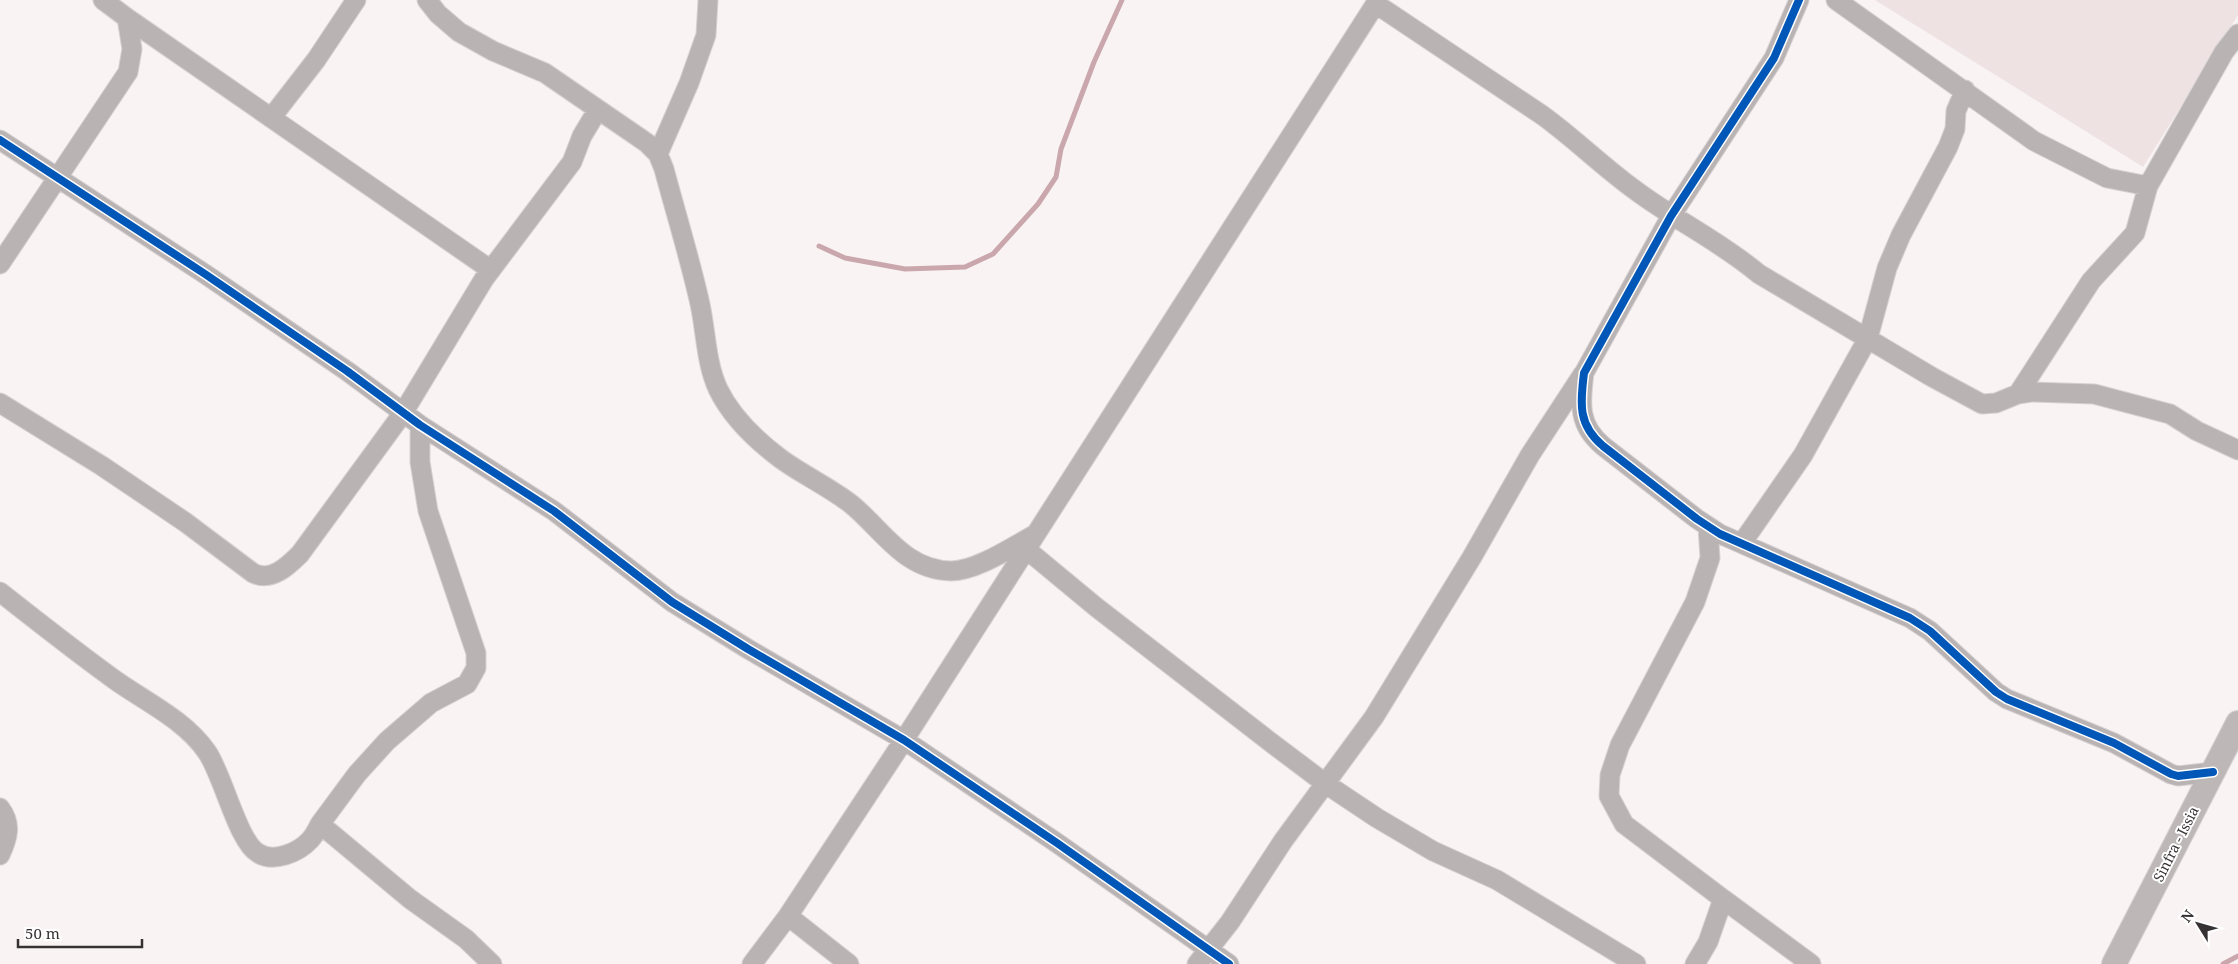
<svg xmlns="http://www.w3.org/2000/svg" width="2238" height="964" font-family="'Noto Serif',serif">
<rect width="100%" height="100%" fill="#f9f3f4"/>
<path fill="#eee2e3" d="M1875,0H2238V15L2143,167Z"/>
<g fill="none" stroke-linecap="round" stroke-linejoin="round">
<path stroke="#caa7ac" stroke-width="5" d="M819,246L845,258L905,269L965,267L993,254L1038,204L1056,177L1061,149L1094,62L1122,0
M2223,964L2238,956"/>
<g stroke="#d5d1d2" stroke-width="21">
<path id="minor" d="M427,0L438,14L459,32L493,51L545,73L647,143L658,154L664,169C676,214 690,259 700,304C706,332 706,363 718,389C731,416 757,441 781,459C803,475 829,487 851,504C883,530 904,570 951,571C976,571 1012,547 1034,535
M1799,0L1774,58L1671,216L1584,373C1580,404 1578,425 1603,446L1697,519L1720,534L1910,618L1930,631L1996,692L2007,699L2114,743L2171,774L2178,776L2213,772
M1836,0L2034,141L2107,178L2148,186
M1376,4L1542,115C1574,138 1603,167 1635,190C1675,220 1721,242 1759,274L1932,377L1982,404L1996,403L2018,394L2031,392L2094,394L2170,414L2197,431L2238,450
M127,18L491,270
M271,118L316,60L356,0
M0,140L205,274L347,371L420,425L554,511L672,602L748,649L904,740L1057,843L1229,964
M658,154L689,83L706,35L708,0
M0,264L128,72L132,49L127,18L103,0
M2018,394L2091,281L2135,233L2148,186L2224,52L2238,34
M0,403L102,466L185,522L253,573C271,582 287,567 300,554L403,413L484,279L572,162L582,136L597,111
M1742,543L1803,455L1868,338L1887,268L1901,235L1948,147L1955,129L1956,111L1965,90
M1026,549L1096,607L1269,741L1326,784L1377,818L1433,851L1497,880L1636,964
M0,592C38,622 76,652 115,680C146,702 185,720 207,752C223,775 238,842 258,853C273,863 298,853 310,840C314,836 317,830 320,824L410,899L466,939L492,964
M0,808C12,824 8,838 0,855
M320,824L357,774L387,741L431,703L467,684L476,668V653L428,511L420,462V425
M1723,899L1811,964
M788,916L849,964
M752,964L788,916L904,740L1378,0
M1197,964L1230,922L1283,841L1374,717L1472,557L1530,455L1583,374
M1695,964L1708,942L1723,899L1624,824L1609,796L1610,775L1620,745L1695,602L1710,558L1708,527"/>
</g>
<g stroke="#d5d1d2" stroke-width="26">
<path id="major" d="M2114,964L2238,723"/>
</g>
<use href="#minor" stroke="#bab3b4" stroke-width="19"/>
<use href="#major" stroke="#beb7b8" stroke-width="24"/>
<g stroke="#fff" stroke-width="11">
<path id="cycleway" d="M1799,0L1774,58L1671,216L1584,373C1580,404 1578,425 1603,446L1697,519L1720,534L1910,618L1930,631L1996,692L2007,699L2114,743L2171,774L2178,776L2213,772
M0,140L205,274L347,371L420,425L554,511L672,602L748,649L904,740L1057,843L1229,964"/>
</g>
<use href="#cycleway" stroke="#0057b8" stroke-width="8"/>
</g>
<g text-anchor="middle" stroke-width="4" stroke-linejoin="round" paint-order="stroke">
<g font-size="14" fill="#363233" stroke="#fff">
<text transform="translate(2176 844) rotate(-63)" y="5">Sinfra - Issia</text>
</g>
</g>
<g transform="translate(2198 924) rotate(307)" stroke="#ffffff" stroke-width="4" paint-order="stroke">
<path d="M0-4L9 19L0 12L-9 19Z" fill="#363233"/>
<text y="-8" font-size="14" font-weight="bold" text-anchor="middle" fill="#363233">N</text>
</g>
<path d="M18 939v8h124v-8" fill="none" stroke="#363233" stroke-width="2.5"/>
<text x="25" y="939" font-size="15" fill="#363233" stroke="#ffffff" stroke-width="4" paint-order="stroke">50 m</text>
</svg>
